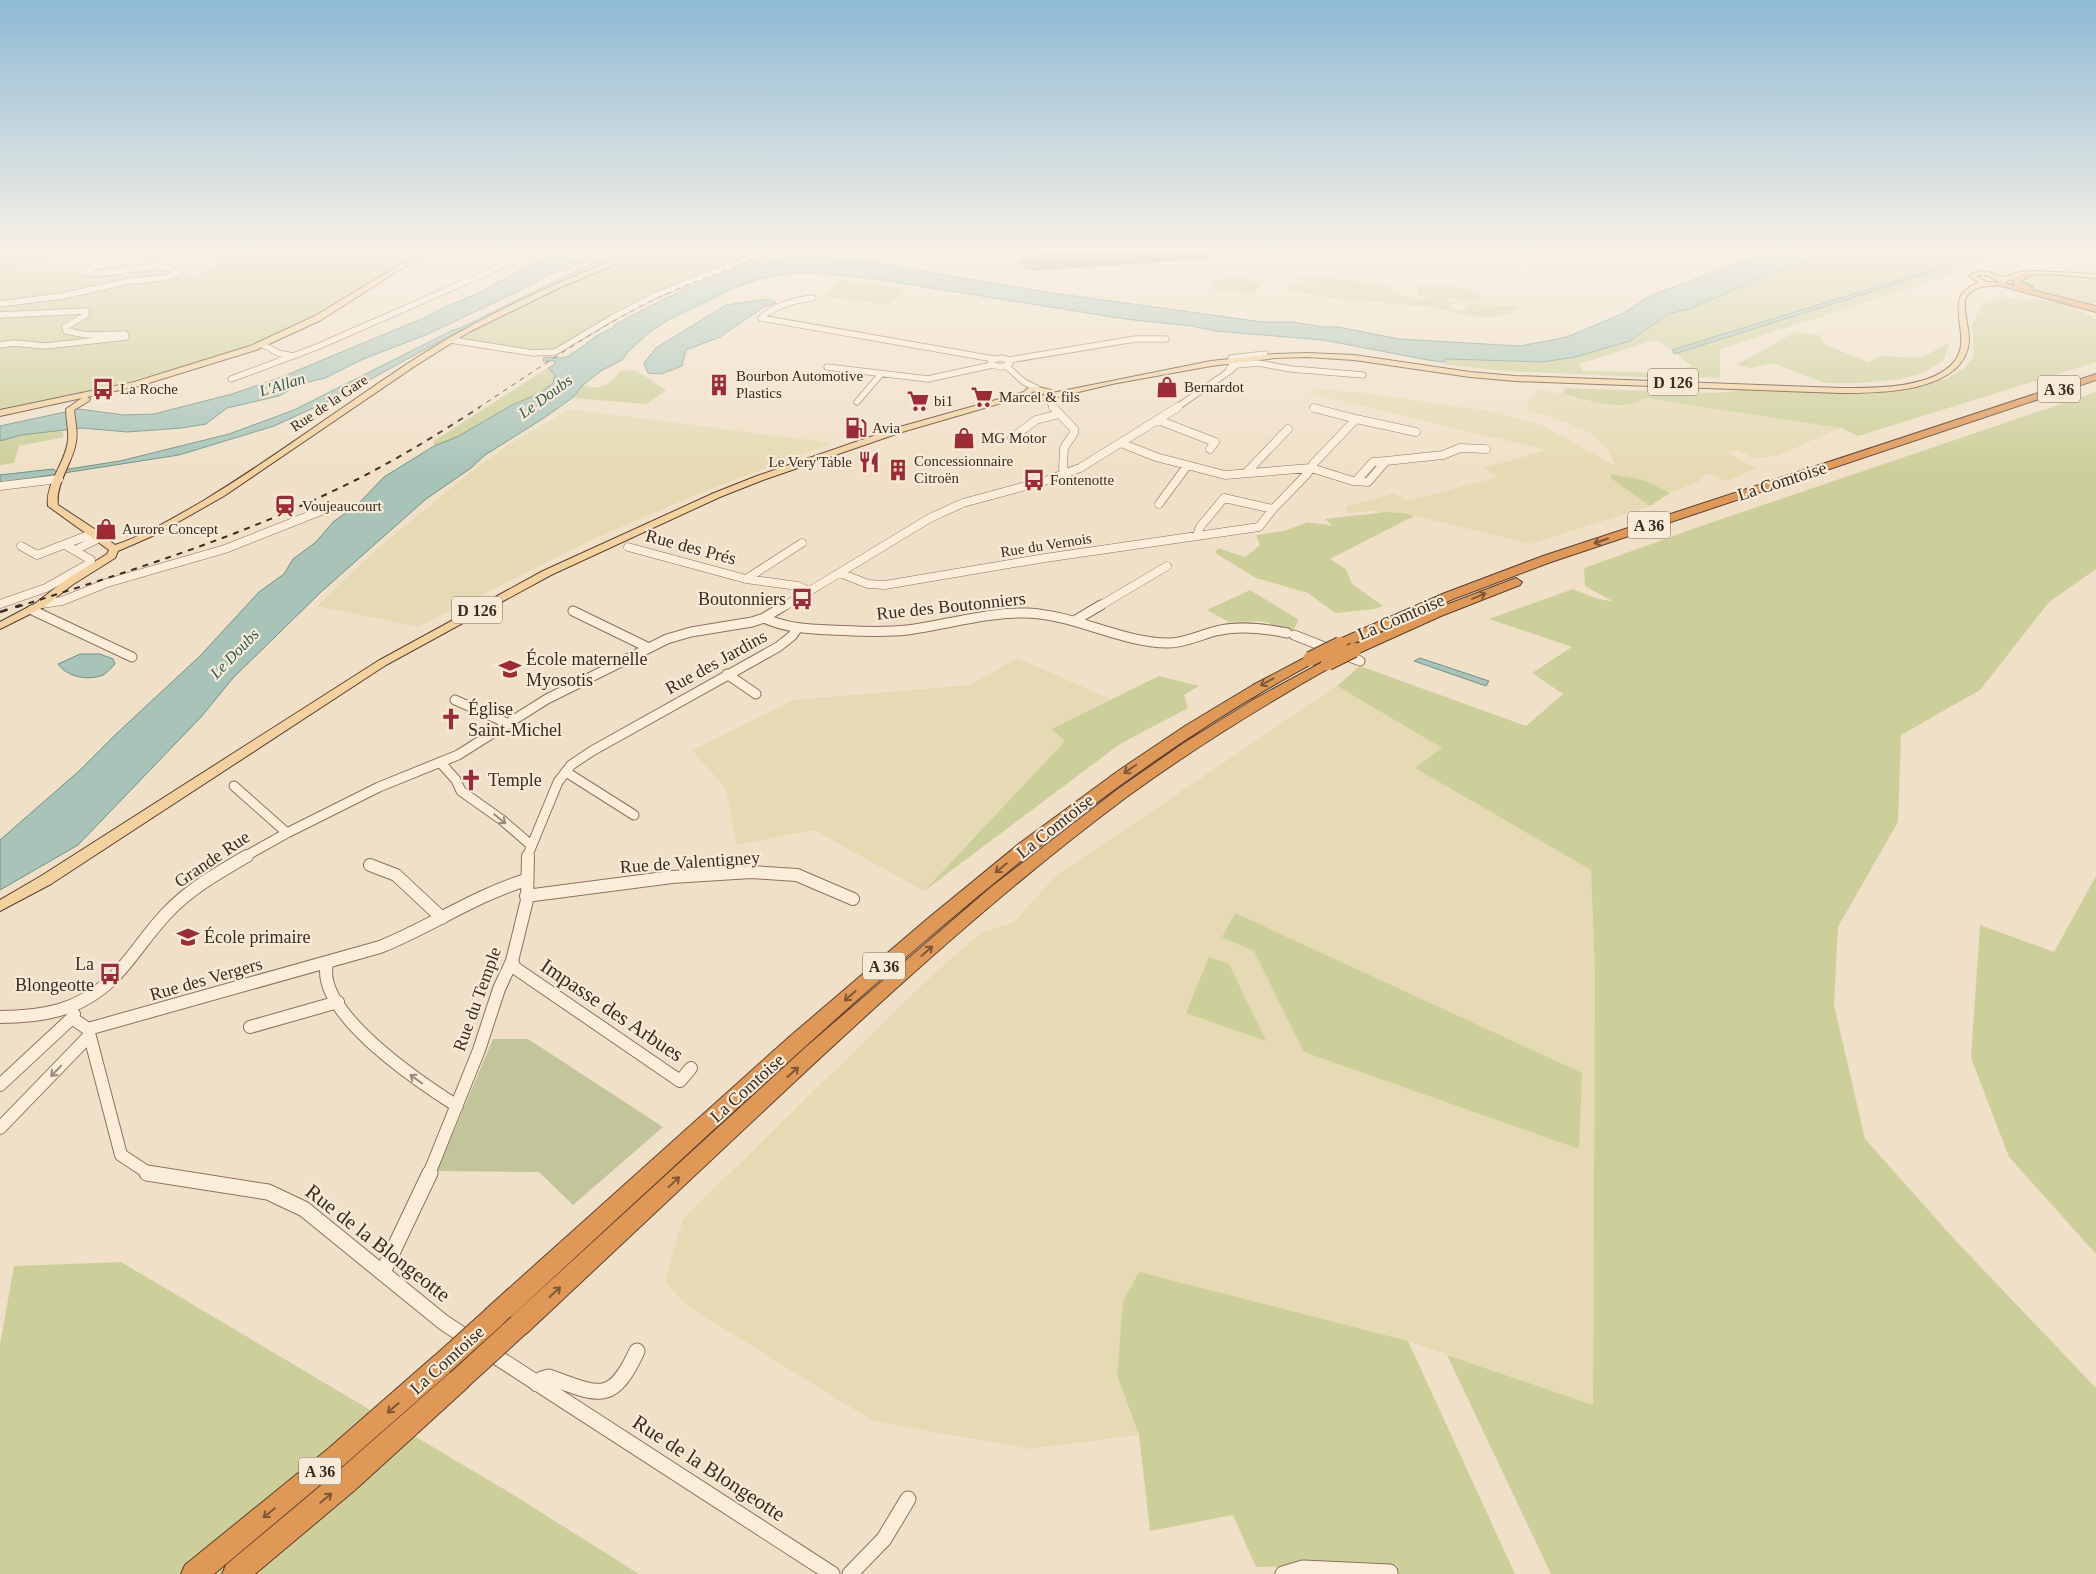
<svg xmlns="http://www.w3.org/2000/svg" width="2096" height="1574" font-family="Georgia,serif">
<rect width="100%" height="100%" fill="#f0e0c7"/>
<path fill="#e6dab4" d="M1312,389L1358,392L1496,412L1543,426L1616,466L1606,447L1592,433L1554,418L1525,409L1537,389L1616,405L1645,397L1841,428L1776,456L1755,458L1737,450L1728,452L1756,469L1726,481L1706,473L1699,481L1670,493L1643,480L1612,479L1650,506L1531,544L1403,513L1373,511L1347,513L1346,507L1394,493L1408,501L1497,477L1484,468L1546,450L1308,393Z
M570,409L832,443L705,491L595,538L418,627L317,606L376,550L461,480L508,445Z
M1018,658L1110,699L1051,729L1066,740L924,891L814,830L736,845L726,789L692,750L794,700L970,685Z
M1337,686L1442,748L1416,768L1591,870L1595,972L1593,1405L1408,1341L1117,1375L1139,1435L1029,1449L873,1421L689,1307L665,1282L683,1219L926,981L982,932L1014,922L1056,876Z"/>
<path fill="#cdcf9a" d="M0,250H64L49,261L21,272L60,271L74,272L78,275H90L153,269L198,277L224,256L233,252L255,250H419C408,259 396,266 384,274C266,357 137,380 0,410Z
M649,250H772L678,284L559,350L548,352L458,340L500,315L613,264Z
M947,250H1027L1008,256Z
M1843,250H2015L1936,280L1720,349V378L1691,377L1680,370L1692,366L1667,346L1654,340L1579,364L1583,371L1640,372L1666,378L1504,371L1442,364L1447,359L1543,362L1575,357L1630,341L1668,314L1689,309L1778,272Z
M1294,275L1376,283L1391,287L1392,291L1416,300L1432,299L1417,295L1420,286C1445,287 1463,282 1483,300L1464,301L1439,298L1455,303L1449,307L1459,311L1468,309L1465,305L1472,304L1521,307C1501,320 1482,318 1460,314C1451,312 1443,311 1433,307L1330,298L1285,290L1289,286L1298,285L1338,291L1302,284Z
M2036,276L2096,278V304C2076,298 2037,295 2022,282L2024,279Z
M1241,278L1256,282L1265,281L1253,294L1210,290L1213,286L1209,280Z
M841,280L906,289L889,305L823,296Z
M2000,297L2062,302L2096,319V362L1858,436L1841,428L1645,398C1624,414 1586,399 1562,394L1565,388L1714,393L1745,390L1867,393L1915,388L1946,379L1963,369L1974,357L1972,325L1982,304Z
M1795,332L1819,335L1824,344L1868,362L1882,356L1921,358L1949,343L1944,360L1924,373L1900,379L1859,383H1825L1773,363L1751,368L1736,365Z
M548,368L556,375L553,383L540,393L512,405L457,437L434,446V441Z
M621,370L637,371L666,390L647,404L572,398L583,385C601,391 611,385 621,370Z
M2096,392V569L2049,602L1980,690L1901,735L1898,822L1838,927L1834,1005L1865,1139L1955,1240L2096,1388V1574H1551L1447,1355L1593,1405L1595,972L1591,870L1415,768L1442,748L1337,686L1360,666L1526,726L1563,694L1532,673L1572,647L1489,619L1573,589L1595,598L1614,602L1585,586L1584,568L1707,524Z
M62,431L64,437L19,446L14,463L0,465V441L21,435Z
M1610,474L1643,480L1670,493L1650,506L1612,479Z
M1386,512L1403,513L1414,516L1330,559L1346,569L1352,584L1383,606L1374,609L1335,613L1308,593L1256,578L1215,553L1218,548L1245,557L1260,545L1256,535L1284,531L1308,522L1333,526L1325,519Z
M1250,590L1299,620L1293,630L1261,621L1229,622L1207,610Z
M1159,676L1199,686L1184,695L1188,708L1120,744L924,891L1065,741L1051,729Z
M2096,876V1254L2009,1157L1971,1058L1980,925L2054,952Z
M1235,913L1582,1073L1579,1149L1304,1052L1254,951L1222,937Z
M1209,957L1229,964L1266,1041L1186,1013Z
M121,1262L512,1494L639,1574H0V1345L14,1266Z
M1139,1272L1408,1341L1515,1574H1398L1397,1565L1256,1567L1233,1515L1150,1531L1139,1435L1117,1375L1123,1302Z"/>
<path fill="#c2c499" d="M493,1039H528L663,1127L573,1205L539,1172L437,1171Z"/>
<path fill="#a8c4b9" stroke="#6e9387" d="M556,250H585L561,261L555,267L571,260L587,258L586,261L543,277L532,285L506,297L428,334L361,360L325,378L300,384L279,396L227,408L206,424L182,428L127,432L82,428L21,435L0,441V426L79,409L124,415L154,414L232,394L284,376L426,317L447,306L481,292Z
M626,250H641L507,308L442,340L340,396L274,426L179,455L0,483V475L53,469L56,471L120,461L229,434L294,410L453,330L460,328L586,266Z
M1770,250H1843L1776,272L1689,309L1668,314L1630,341L1575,357L1543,362L1447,359L1443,362L1428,360L1323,340L1215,331L1191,326L1125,319L888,281L832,274L793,273L759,279L734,288L670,319L648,333L627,353L622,360L601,371L583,385L572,398L544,418L485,455L471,468L426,499L322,591L233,678L201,717L78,845L0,890V840L79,771L114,736L200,656L259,592L284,574L293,559L316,542L333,522L357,505L384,477L434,446L457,437L512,405L540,393L553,383L555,375L548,368L554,365L555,361H543L544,357L561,358L569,356L598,335L615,327L614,325L662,300L712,278L751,264L797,256L862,261L1053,293L1262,322H1292L1324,327H1338L1399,339L1520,346L1567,337L1624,313L1648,297Z
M1931,270L1937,271L1674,354L1672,350Z
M767,299L776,303L764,307L720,337L686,350L682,366L661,374L648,373L644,363L656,348L726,305Z
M80,654H100L113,659L115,664C112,667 107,673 103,675C88,681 67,677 58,664Z
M1420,658L1489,681L1486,686L1414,661Z"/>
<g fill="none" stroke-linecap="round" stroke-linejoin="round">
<path fill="#968674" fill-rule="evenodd" d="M1131,250H1152L1158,254L1152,258L1133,253Z
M1044,252L1071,255L1077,259C1074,262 1050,266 1044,265C1039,265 1036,262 1033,259Z"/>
<path fill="#968674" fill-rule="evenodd" d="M1073,250H1217L1212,256L1202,259L1035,271L1024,268L1020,262L1024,256Z"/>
<g stroke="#8d725c" stroke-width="7">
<path id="minor-far4" d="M0,304L62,296L130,281L165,278L179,272C148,257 115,279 83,272L92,267L127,261L168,250
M0,315L86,311V315L65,327L66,331L87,335L125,334L126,337L45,346L14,343L0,345
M761,318L994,359
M761,318C776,305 794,300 813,298
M451,340L533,353L555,352L612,318L656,295L761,254L786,250
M262,344L278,353L293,356
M1001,358L1009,360L1010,364L1000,367L990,364L992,360Z
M1009,360L1135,339H1166
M1236,365L1258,363L1291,369L1363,375
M1006,366L1024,382L1038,389
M827,367L928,379L992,365
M1229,369L1232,365L1231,358L1265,354
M231,379L317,347L538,250
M1048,398L1053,408
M857,402L881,374
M1176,408L1231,370L1241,360"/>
</g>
<g stroke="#8d725c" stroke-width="9">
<path id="minor-far3" d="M1053,407L1074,429V433L1064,448L1063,469L1068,473
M1356,419L1416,432
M1158,420L1215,442L1210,449
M1012,438L1036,420L1059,414
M1121,443L1156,457L1225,475L1311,468L1353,481L1368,482L1386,461L1443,455L1460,448L1486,449
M1246,473L1288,429
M1356,481L1373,462L1386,461
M0,486L59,479
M1159,504L1187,466
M1197,536L1200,527L1224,498L1273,509
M802,543L746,579L798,586L809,591
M21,546L37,555L94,533
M628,547L746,579
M75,550L100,538
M840,573L868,584L885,585L1045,558L1259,527L1273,509L1307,474L1314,463L1356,419L1314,408
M0,604L46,588L90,563L91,560L67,546
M42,604L62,601L107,583L225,549L331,507
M783,607L930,518L963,503L1048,480L1080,468L1178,407
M1098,607L1167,566"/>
</g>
<g stroke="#8d725c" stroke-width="11">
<path id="minor-far2" d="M32,610L132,657
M573,611L649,648
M764,618C786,628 807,629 831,630C856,631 881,633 907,630C946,625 987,612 1027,613C1076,615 1119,642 1168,643C1185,643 1200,635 1216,631C1239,625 1263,628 1287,633
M1074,621L1101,605
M1294,635L1360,661
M727,674L756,694
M455,700L509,724
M440,762L456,780L461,791L502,820L531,845
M566,772L634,815
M234,786L287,833
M244,857L287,833L379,787L458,755L547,699L667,639L691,632L752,622L764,618L785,605
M527,857L558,782L571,765L592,751L778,647L792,636L797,629"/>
</g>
<g stroke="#8d725c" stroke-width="14">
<path id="minor-far1" d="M370,865L396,875L442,918
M526,896L672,877L751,872L797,875L853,899
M512,961L515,968L680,1081L691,1068
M327,963C315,1013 421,1083 457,1106
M0,1017C41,1017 78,1011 110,981C131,961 146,935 166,914C189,889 218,873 247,856
M72,1018L88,1029L121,1155L150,1174
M250,1027L338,1002
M88,1029L380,947C430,927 474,896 526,880
M0,1085L72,1018L74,1014
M0,1128L89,1036
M429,1174L479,1050L499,989L512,961L527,900L528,856"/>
</g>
<g stroke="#8d725c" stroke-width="17">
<path id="minor" d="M147,1173L268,1192L304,1209L443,1322L470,1340
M383,1272L430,1173
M489,1352L832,1574
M537,1384L542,1379L549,1377C599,1395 612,1405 637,1351
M850,1574L884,1539L908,1499
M1283,1574L1303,1568L1390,1572"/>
</g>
<g stroke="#5a4030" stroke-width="2">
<path id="major" d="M427,250H436L415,260L321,320L256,350L139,386L87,397L90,399L89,401L74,410C75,420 78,432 76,442C73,462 55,484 58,505L96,530L115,545C146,535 175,517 203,501C274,458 340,408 410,362C482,315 560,280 640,250H650L559,288L469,332L415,366L224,496L157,534L118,551L115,558L72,585L44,607L0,629V622L36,603L64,581L107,554L109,550L48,506C45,483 66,463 68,440C69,430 66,419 66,409L82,398L0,416V410L134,382L250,346L315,316L411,258Z
M1979,271L1988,272L2003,277L2021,272L2034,271L2096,274V278C2071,276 2030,269 2007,281L2006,284C1994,287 1976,283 1967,296C1961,304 1970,330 1969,341C1965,393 1879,393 1841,393L1515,381L1470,377L1354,360L1307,357L1275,358L1211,366L1112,384L1037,402L1022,397L902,432L763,480L720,497L551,575L386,665L51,884L0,911V900L41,876L378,661L543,571L714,493L757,476L896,428L1024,392C1030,383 1042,388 1051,390L1052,393L1211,361L1275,354L1307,353L1354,355L1470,372L1515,376L1841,388C1874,388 1931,389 1954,362C1976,336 1937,296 1979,283L1969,276ZM1979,275L1989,276L2000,282H1987L1976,276ZM1038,391L1045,395L1037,397L1030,395L1032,392Z"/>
</g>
<g stroke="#5a4030" stroke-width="2">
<path id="highway" d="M2026,272L2033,274L2021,281L2032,287V290L2096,306V312L1994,284L1998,281L2015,286L2012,280L2013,278Z
M2096,374V380L1551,562L1453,599L1345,647H1335L1333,644L1335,641L1445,593L1543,556Z
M1516,578L1522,582L1520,585L1441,616L1359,653H1349L1347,650L1349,647L1433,610Z
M1310,655L1315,656L1317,659L1315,662C1146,753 1000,874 857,1000C737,1107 620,1216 502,1325L494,1328L486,1325L483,1317L486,1309L788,1038L926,920L1020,843L1118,771L1185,726L1253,685Z
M1328,659L1333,660L1335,663L1333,666C1262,706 1194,748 1128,796C1003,889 887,995 773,1102C691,1179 609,1256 527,1333L519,1336L511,1333L508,1325L511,1317L806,1047L990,888L1118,789L1184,743L1253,700Z
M442,1353L450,1356L453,1364L450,1372L345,1464L214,1574H181L185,1565L329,1448L434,1356Z
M460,1368L468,1371L471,1379L468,1387L355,1490L255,1574H222L226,1565L337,1472L452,1371Z"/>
</g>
<use href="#minor-far4" stroke="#faeedb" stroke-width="5.5"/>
<use href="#minor-far3" stroke="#faeedb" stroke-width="8"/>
<use href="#minor-far2" stroke="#faeedb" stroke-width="9"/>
<use href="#minor-far1" stroke="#faeedb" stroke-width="12"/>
<use href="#minor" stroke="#faeedb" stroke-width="15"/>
<use href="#major" fill="#f3d29f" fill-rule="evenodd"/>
<use href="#highway" fill="#e09857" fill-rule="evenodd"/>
<path stroke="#3c2b20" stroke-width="1" stroke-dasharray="5 5" stroke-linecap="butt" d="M478,408C533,372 587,334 645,304C688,283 734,267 779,250"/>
<path stroke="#3c2b20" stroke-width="2" stroke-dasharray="6 6" stroke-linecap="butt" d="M17,607C123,573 231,540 331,492C383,468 432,438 480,407"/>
<path stroke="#3c2b20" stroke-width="2.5" stroke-dasharray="8 8" stroke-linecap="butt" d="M0,612L21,605"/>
<g stroke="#5a4030" stroke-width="16" stroke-linecap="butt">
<path id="highway-bridge-far1" d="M1310,659L1340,644
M1328,663L1354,650"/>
</g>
<g stroke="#5a4030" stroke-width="24" stroke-linecap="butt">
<path id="highway-bridge" d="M442,1364L494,1317
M460,1379L519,1325"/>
</g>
<use href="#highway-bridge-far1" stroke="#e09857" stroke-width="14"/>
<use href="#highway-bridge" stroke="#e09857" stroke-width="22"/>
</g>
<defs><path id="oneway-shaft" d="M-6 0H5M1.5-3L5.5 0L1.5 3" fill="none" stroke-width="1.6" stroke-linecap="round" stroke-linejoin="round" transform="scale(1.25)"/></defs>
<g stroke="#7e5736">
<use href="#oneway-shaft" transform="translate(1601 541) rotate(161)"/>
<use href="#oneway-shaft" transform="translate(1479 596) rotate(-22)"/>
<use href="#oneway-shaft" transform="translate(1267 682) rotate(151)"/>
<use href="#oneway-shaft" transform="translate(1130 769) rotate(145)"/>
<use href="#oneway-shaft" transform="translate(1001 868) rotate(141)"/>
<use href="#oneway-shaft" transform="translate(927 951) rotate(-41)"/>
<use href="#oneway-shaft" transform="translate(850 996) rotate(139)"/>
<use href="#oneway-shaft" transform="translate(793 1072) rotate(-42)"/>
<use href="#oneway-shaft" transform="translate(674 1182) rotate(-43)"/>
<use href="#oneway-shaft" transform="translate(555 1292) rotate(-43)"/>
<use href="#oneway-shaft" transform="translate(393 1408) rotate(139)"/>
<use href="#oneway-shaft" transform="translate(326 1498) rotate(-40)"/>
<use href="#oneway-shaft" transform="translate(269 1513) rotate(141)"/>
</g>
<g stroke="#9b8c7e">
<use href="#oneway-shaft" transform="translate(500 819) rotate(39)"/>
<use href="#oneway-shaft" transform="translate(56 1071) rotate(134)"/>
<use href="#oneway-shaft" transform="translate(416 1079) rotate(-144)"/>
</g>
<linearGradient id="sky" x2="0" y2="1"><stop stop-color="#8ebad5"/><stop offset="0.53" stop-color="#f8f1e6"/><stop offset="1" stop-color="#f8f1e6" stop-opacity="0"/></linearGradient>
<rect width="2096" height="471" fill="url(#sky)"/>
<defs>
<g id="building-bare" transform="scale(1.725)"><path d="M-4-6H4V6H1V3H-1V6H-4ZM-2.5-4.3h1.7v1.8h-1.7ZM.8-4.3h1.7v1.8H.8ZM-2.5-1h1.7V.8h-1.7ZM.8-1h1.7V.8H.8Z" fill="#9d2a34" stroke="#f7ebd7" stroke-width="2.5" paint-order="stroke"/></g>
<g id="shop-bare" transform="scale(1.725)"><path d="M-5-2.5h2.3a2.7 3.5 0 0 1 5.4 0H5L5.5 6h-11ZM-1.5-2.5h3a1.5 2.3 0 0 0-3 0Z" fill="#9d2a34" stroke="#f7ebd7" stroke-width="2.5" paint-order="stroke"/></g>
<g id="bus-bare" transform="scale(1.725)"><path d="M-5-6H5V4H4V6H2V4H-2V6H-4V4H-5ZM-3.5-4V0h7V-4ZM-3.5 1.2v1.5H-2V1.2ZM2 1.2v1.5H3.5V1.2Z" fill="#9d2a34" stroke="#f7ebd7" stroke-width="2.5" paint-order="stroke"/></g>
<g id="supermarket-bare" transform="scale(1.725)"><path d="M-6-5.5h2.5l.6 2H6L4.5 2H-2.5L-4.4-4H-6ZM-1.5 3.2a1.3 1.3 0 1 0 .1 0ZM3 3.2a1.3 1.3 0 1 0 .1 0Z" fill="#9d2a34" stroke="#f7ebd7" stroke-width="2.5" paint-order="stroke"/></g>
<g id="fuel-bare" transform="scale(1.725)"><path d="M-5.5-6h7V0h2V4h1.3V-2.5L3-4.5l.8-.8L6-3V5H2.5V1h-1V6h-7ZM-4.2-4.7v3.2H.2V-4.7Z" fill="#9d2a34" stroke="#f7ebd7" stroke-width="2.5" paint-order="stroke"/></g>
<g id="restaurant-bare" transform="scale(1.725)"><path d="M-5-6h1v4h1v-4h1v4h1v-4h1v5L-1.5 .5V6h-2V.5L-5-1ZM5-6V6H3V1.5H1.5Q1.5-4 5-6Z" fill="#9d2a34" stroke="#f7ebd7" stroke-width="2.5" paint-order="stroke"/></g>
<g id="station-bare" transform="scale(1.725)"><path d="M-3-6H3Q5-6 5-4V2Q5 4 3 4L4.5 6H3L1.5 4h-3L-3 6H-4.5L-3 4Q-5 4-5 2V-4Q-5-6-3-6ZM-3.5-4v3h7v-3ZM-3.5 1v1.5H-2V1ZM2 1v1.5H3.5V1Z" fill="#9d2a34" stroke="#f7ebd7" stroke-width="2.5" paint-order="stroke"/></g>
<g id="school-bare" transform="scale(1.725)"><path d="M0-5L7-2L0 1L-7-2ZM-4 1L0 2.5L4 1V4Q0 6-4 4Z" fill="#9d2a34" stroke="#f7ebd7" stroke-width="2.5" paint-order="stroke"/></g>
<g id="church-bare" transform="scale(1.725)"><path d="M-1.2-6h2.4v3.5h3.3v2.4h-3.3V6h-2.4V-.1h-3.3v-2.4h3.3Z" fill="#9d2a34" stroke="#f7ebd7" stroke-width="2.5" paint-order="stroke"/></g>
</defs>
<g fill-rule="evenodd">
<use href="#building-bare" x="719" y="385"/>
<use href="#shop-bare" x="1167" y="387"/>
<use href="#bus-bare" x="103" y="389"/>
<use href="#supermarket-bare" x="982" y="397"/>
<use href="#supermarket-bare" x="918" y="401"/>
<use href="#fuel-bare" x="856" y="428"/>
<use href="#shop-bare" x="964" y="438"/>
<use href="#restaurant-bare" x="869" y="462"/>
<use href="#building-bare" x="898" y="470"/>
<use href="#bus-bare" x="1034" y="480"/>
<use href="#station-bare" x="285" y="506"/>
<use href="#shop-bare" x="106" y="529"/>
<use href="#bus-bare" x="802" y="599"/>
<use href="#school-bare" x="510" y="669"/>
<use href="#church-bare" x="451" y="719"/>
<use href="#church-bare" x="471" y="780"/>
<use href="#school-bare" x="188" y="937"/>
<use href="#bus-bare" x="110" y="974"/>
</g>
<g text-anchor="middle" stroke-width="4.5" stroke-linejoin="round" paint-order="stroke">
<g font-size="15" fill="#3c2b20" stroke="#f7ebd7" text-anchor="start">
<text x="736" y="381">Bourbon Automotive<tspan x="736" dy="17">Plastics</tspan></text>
<text x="1184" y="392">Bernardot</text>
<text x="120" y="394">La Roche</text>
<text x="999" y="402">Marcel &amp; fils</text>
<text x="934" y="406">bi1</text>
<text x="872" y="433">Avia</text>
<text x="981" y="443">MG Motor</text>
<text x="914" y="466">Concessionnaire<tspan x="914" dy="17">Citroën</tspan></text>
<text x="852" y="467" text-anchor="end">Le Very'Table</text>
<text x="1050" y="485">Fontenotte</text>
<text x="302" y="511">Voujeaucourt</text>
<text x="122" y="534">Aurore Concept</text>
</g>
<g font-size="15" fill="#3c2b20" stroke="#f7ebd7">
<text transform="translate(329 403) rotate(-34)" y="5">Rue de la Gare</text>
<text transform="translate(1046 545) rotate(-9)" y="5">Rue du Vernois</text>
</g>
<g fill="#f7ebd7" stroke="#746557" stroke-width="1">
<rect x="1648" y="368.5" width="50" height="27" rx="4"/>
<rect x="2038" y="375.5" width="42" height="27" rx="4"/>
<rect x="1628" y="511.5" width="42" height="27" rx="4"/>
<rect x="452" y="596.5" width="50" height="27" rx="4"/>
<rect x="863" y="952.5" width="42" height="27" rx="4"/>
<rect x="299" y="1457.5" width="42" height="27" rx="4"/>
</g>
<g font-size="16" font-weight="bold" fill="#3c2b20">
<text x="1673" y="388">D 126</text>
<text x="2059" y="395">A 36</text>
<text x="1649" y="531">A 36</text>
<text x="477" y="616">D 126</text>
<text x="884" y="972">A 36</text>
<text x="320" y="1477">A 36</text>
</g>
<g font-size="16" font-style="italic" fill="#2f5c56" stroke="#f7ebd7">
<text transform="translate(282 384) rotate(-17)" y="6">L'Allan</text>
<text transform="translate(545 396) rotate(-36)" y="6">Le Doubs</text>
<text transform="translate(234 653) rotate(-46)" y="6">Le Doubs</text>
</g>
<g font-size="18" fill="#3c2b20" stroke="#f7ebd7">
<text transform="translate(1782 481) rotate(-18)" y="6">La Comtoise</text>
<text transform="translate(691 547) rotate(15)" y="6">Rue des Prés</text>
<text transform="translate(951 606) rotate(-6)" y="6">Rue des Boutonniers</text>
<text transform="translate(1401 617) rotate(-23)" y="6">La Comtoise</text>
<text transform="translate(716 662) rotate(-29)" y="6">Rue des Jardins</text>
<text transform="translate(1055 826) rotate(-38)" y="6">La Comtoise</text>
<text transform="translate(212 859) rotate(-34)" y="6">Grande Rue</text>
<text transform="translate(690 862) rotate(-4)" y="6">Rue de Valentigney</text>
<text transform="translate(206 979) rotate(-16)" y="6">Rue des Vergers</text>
<text transform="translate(477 999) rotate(-70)" y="6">Rue du Temple</text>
<text transform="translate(747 1088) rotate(-42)" y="6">La Comtoise</text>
<text transform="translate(447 1360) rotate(-42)" y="6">La Comtoise</text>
</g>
<g font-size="18" fill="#3c2b20" stroke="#f7ebd7" text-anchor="start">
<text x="786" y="605" text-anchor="end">Boutonniers</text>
<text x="526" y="665">École maternelle<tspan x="526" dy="21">Myosotis</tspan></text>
<text x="468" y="715">Église<tspan x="468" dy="21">Saint-Michel</tspan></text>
<text x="488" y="786">Temple</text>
<text x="204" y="943">École primaire</text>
<text x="94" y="970" text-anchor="end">La<tspan x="94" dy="21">Blongeotte</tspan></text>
</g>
<g font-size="21" fill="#3c2b20" stroke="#f7ebd7">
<text transform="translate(612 1010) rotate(34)" y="7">Impasse des Arbues</text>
<text transform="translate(378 1243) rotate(38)" y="7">Rue de la Blongeotte</text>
<text transform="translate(709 1468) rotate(33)" y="7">Rue de la Blongeotte</text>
</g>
</g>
</svg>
